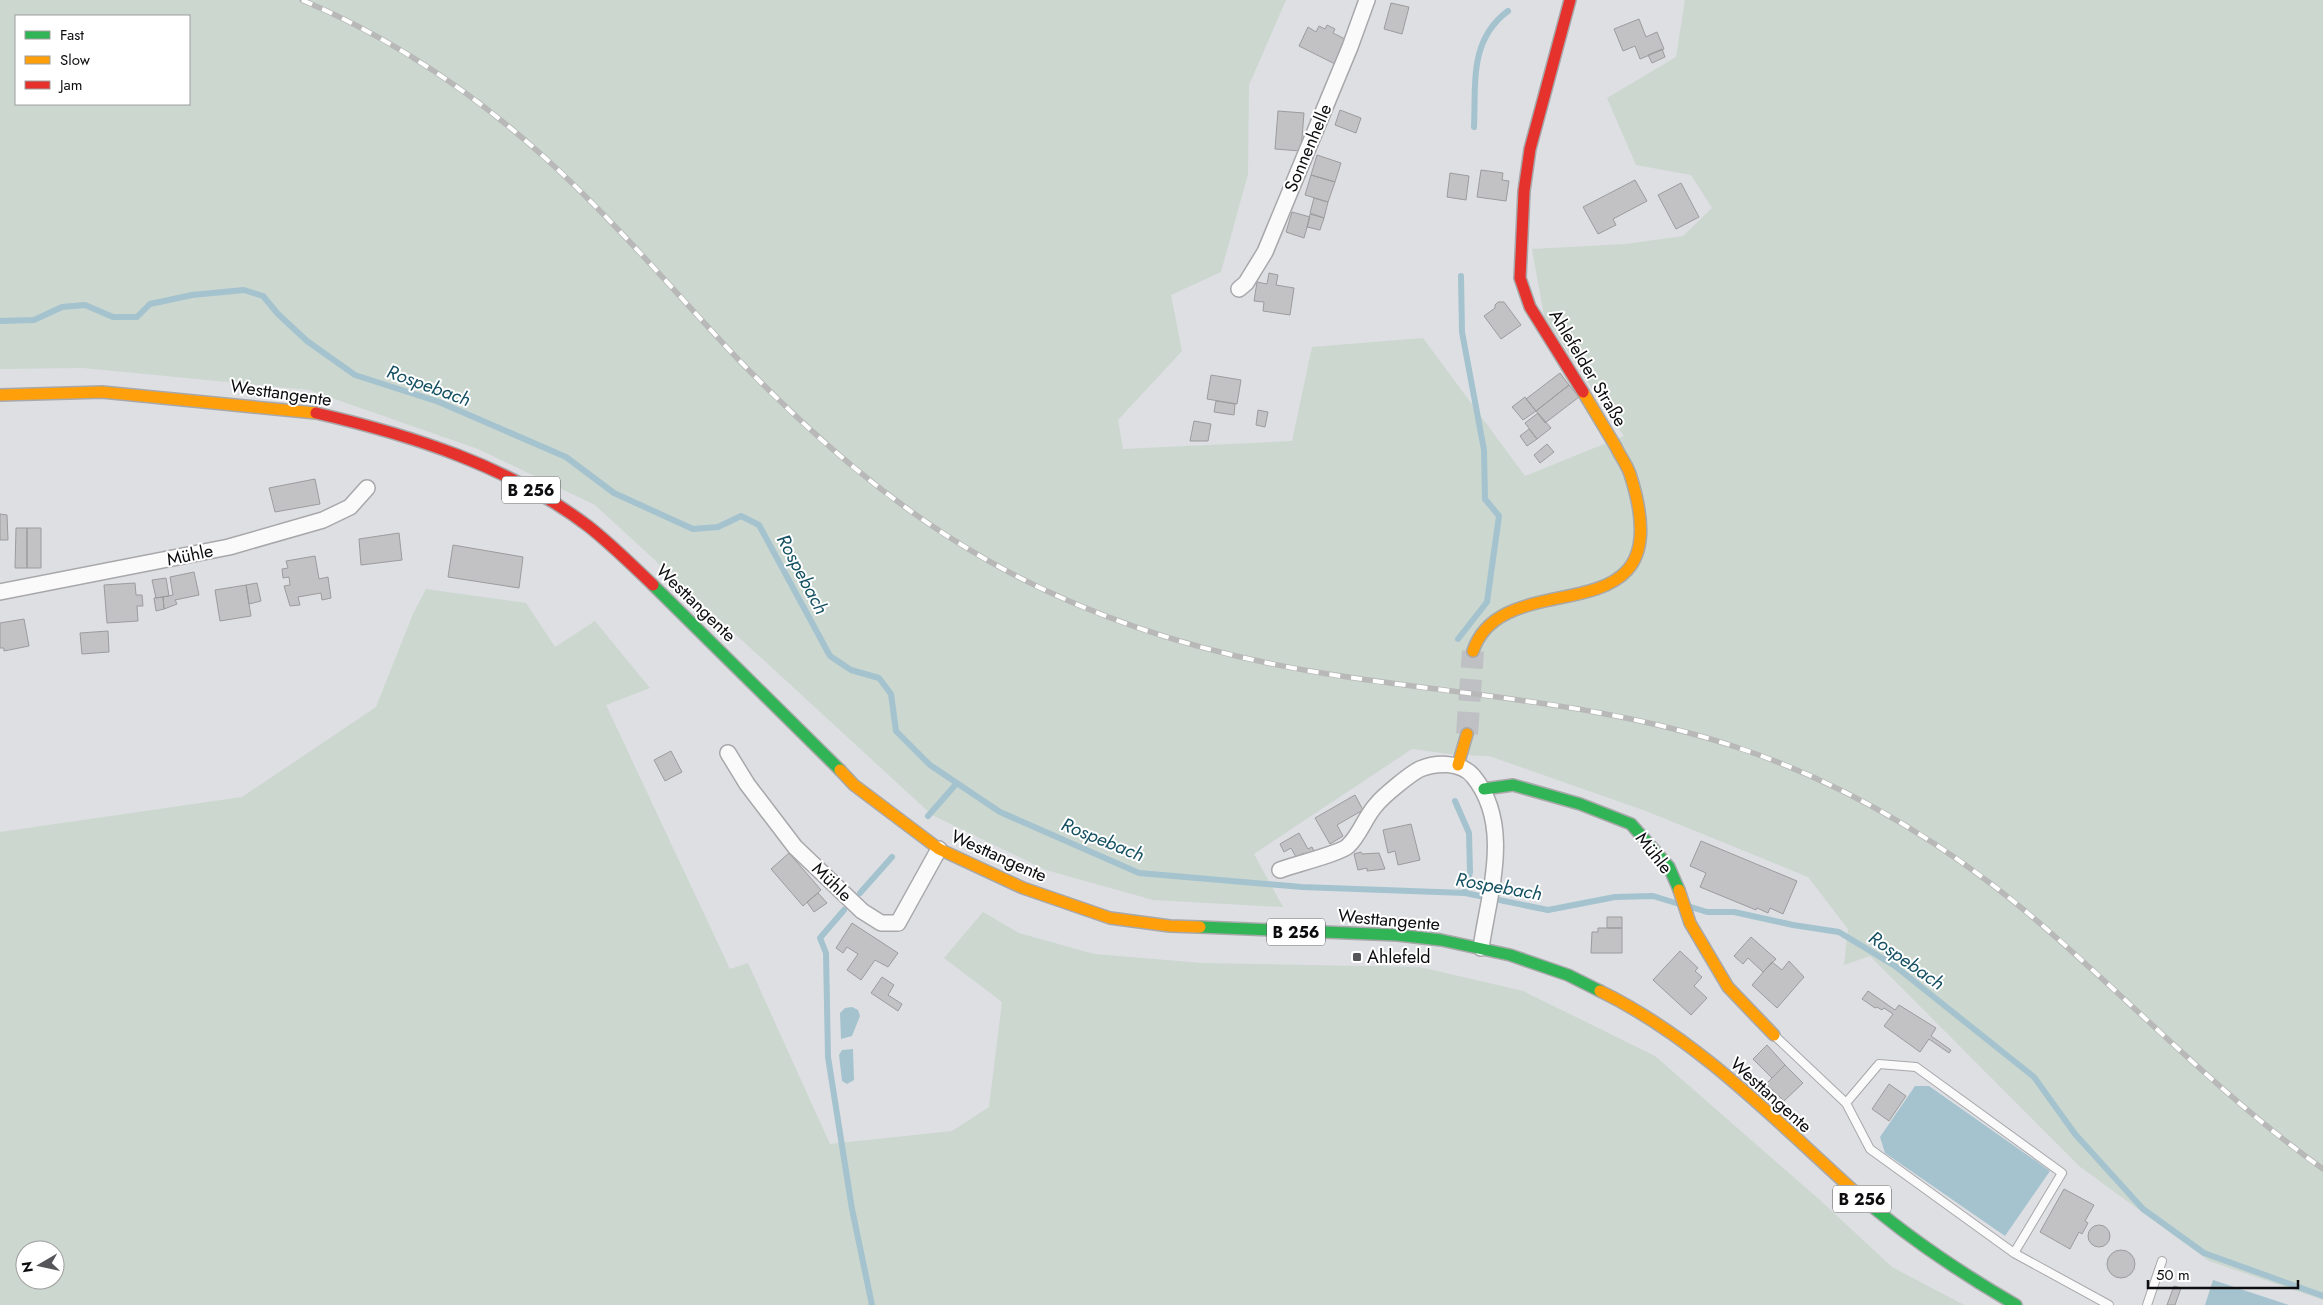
<svg xmlns="http://www.w3.org/2000/svg" width="2323" height="1305" font-family="Jost,sans-serif">
<rect width="100%" height="100%" fill="#dedfe3"/>
<path fill="#cbd7cf" fill-rule="evenodd" d="M0,0H1286L1249,85L1248,174L1221,272L1171,295L1182,351L1118,420L1123,449L1292,441L1312,347L1423,338L1525,476L1624,436L1544,316L1532,249L1626,244L1683,236L1712,208L1691,175L1636,165L1607,98L1676,57L1685,0H2323V1300L2209,1261L2079,1166L1870,956L1844,965L1848,929L1808,877L1646,811L1489,756L1457,755L1412,749L1254,854L1283,907L1153,900L1046,870L932,815L595,505L478,449L309,390L83,368L0,369ZM16,16H189V104H16Z
M426,589L526,603L555,647L595,621L650,688L606,705L730,969L748,963L830,1144L952,1131L989,1107L1002,1002L944,958L983,912L1019,933L1094,954L1202,963L1420,967L1523,991L1655,1056L1821,1201L1892,1267L1964,1305H0V832L242,797L376,707L413,614ZM25,1250H55V1280H25Z"/>
<path fill="#a4c3cf" d="M852,1007L858,1010L860,1016L852,1036L841,1039L840,1013L845,1008Z
M853,1049L854,1080L847,1084L842,1081L839,1055L842,1050Z
M1915,1086H1929L2050,1171L2005,1236L1885,1153L1880,1137Z
M2213,1280L2289,1305H2205Z"/>
<g fill="none" stroke-linecap="round" stroke-linejoin="round">
<path stroke="#a4c3cf" stroke-width="6" d="M1474,127C1476,83 1469,40 1508,11
M0,321L34,320L62,307L85,305L113,317H137L150,304L192,295L244,290L263,296L278,314L307,341L355,375L439,402L566,457L614,493L693,529L718,527L741,516L759,525L830,656L851,670L879,678L891,694L896,731L930,765L1000,812L1139,873L1302,887L1465,893L1548,910L1615,897L1653,896L1679,904
M1458,639L1487,602L1499,516L1485,499L1484,450L1462,332L1461,276
M1455,801L1469,833L1470,872L1465,893
M928,816L957,783
M860,893L892,857
M1691,907L1707,912H1734L1793,925L1839,932L1895,966L2034,1077L2075,1134L2143,1209L2204,1253L2323,1296
M844,910L820,938L826,953L828,1057L852,1209L872,1305"/>
</g>
<path fill="#c2c2c4" stroke="#9c9b9d" d="M1391,3L1409,7L1402,34L1384,29Z
M1639,19L1646,37L1657,32L1664,49L1640,59L1635,46L1623,51L1614,29Z
M1327,25L1335,29L1333,33L1347,40L1335,64L1299,46L1308,27L1316,32L1319,26L1325,29Z
M1662,49L1665,57L1652,63L1648,55Z
M1340,110L1361,118L1356,133L1335,125Z
M1278,111L1304,113L1301,151L1275,149Z
M1317,155L1341,163L1335,182L1311,175Z
M1481,170L1503,173L1502,180L1509,181L1506,201L1477,197Z
M1450,173L1469,176L1466,200L1447,197Z
M1311,175L1335,182L1328,202L1305,195Z
M1635,180L1647,201L1613,219L1616,225L1598,234L1583,207Z
M1681,183L1699,217L1676,229L1658,195Z
M1314,198L1328,202L1324,218L1310,213Z
M1292,212L1310,217L1304,238L1286,232Z
M1310,214L1324,218L1320,230L1307,227Z
M1269,273L1278,275L1276,285L1294,288L1290,315L1263,311L1264,302L1254,301L1257,282L1267,284Z
M1498,302H1504L1521,325L1501,339L1484,316L1495,308V305Z
M1560,373L1569,385L1536,411L1526,399Z
M1211,375L1241,380L1237,404L1207,399Z
M1569,385L1579,397L1545,423L1536,411Z
M1525,397L1536,411L1523,420L1512,407Z
M1216,401L1235,404L1234,415L1214,412Z
M1258,410L1268,412L1265,427L1256,425Z
M1538,413L1551,428L1537,439L1525,423Z
M1194,421L1211,424L1208,441H1190Z
M1529,429L1537,439L1527,446L1520,436Z
M1547,444L1554,452L1540,463L1534,455Z
M315,479L320,504L275,512L269,488Z
M0,514L7,515L8,540H0Z
M16,528H27V568H15Z
M27,528H41V568H27Z
M399,533L402,560L361,565L359,539Z
M453,545L523,557L519,588L448,577Z
M315,556L319,579L328,577L331,598L322,600L321,593L298,597L300,605L290,606L284,586L290,585L289,577L283,578L282,569L288,568L286,561Z
M194,572L199,595L175,600L177,604L164,609L163,597L173,595L170,577Z
M166,578L169,596L156,598L152,580Z
M135,583L136,595H142L143,606H137L138,621L107,623L104,585Z
M257,583L261,601L249,604L246,585Z
M246,585L251,616L220,621L215,590Z
M163,597L164,609L156,611L154,598Z
M24,619L29,646L4,651V648H0V623Z
M108,631L109,652L82,654L80,633Z
M671,751L682,772L665,781L654,760Z
M1355,795L1363,810L1337,825L1343,836L1330,844L1315,818Z
M1411,824L1420,860L1398,865L1395,851L1388,853L1383,830Z
M1299,833L1308,849L1312,847L1314,851L1306,856L1304,853L1296,857L1291,848L1284,852L1280,844Z
M1701,841L1797,881L1783,914L1770,908L1768,913L1757,908L1756,910L1700,887L1706,873L1690,866Z
M1361,852L1362,854L1379,853L1385,869L1367,871V868L1358,870L1354,854Z
M789,853L821,890L803,906L771,869Z
M818,893L827,903L814,912L807,902Z
M1607,917H1622V928H1607Z
M852,923L898,953L888,967L875,960L861,980L847,970L858,954L847,947L843,953L836,948Z
M1598,928H1622V953H1591L1592,932H1598Z
M1751,937L1776,959L1763,972L1748,958L1743,964L1734,956Z
M1680,951L1698,968L1695,971L1702,977L1694,986L1707,998L1691,1015L1653,980Z
M1789,961L1804,977L1777,1008L1752,985L1772,962L1782,970Z
M882,977L894,985L888,995L902,1004L898,1011L871,993Z
M1868,991L1895,1010L1899,1005L1936,1028L1931,1036L1951,1050L1949,1053L1929,1039L1920,1052L1884,1026L1893,1014L1884,1008L1882,1010L1877,1007L1875,1008L1862,999Z
M1767,1045L1785,1065L1772,1078L1753,1059Z
M1785,1065L1803,1083L1784,1101L1766,1084Z
M1889,1084L1906,1096L1889,1121L1872,1109Z
M2064,1189L2094,1205L2085,1221L2088,1223L2082,1234L2079,1232L2070,1249L2040,1232Z
M2088 1236a11 11 0 1 1 22 0a11 11 0 1 1-22 0Z
M2107 1264a14 14 0 1 1 28 0a14 14 0 1 1-28 0Z
M2174,1286L2181,1288L2175,1305H2167Z"/>
<g fill="none" stroke-linecap="round" stroke-linejoin="round">
<path stroke="#bfc0c3" stroke-width="22" stroke-dasharray="22 11" stroke-linecap="butt" d="M1467,734L1473,651"/>
<g stroke="#a8a8ab" stroke-width="10">
<path id="lane" d="M1776,1037L1846,1103L1879,1064L1916,1067L2062,1173L2014,1253L1870,1149L1846,1103
M2014,1253L2109,1305
M2147,1305L2162,1261"/>
</g>
<g stroke="#a8a8ab" stroke-width="18">
<path id="street" d="M1239,289L1246,283L1265,252L1350,47L1367,0
M0,592L229,547L323,520L350,507L367,488
M728,753L747,784L795,847L862,911L881,923H898L939,849
M1280,870C1293,865 1341,853 1348,846C1360,835 1365,817 1376,805C1383,796 1410,774 1420,769C1437,762 1461,762 1473,776C1513,825 1489,892 1481,948"/>
</g>
<g stroke="#a8a8ab" stroke-width="14">
<path id="fast" d="M653,585L840,770
M1484,789L1513,785L1580,804L1631,824L1669,867L1679,890
M1200,927L1397,935L1441,940L1510,955L1568,975L1600,991
M1854,1191C1904,1235 1959,1272 2016,1305"/>
</g>
<g stroke="#a8a8ab" stroke-width="14">
<path id="slow" d="M0,395L102,392L316,413
M1473,651C1504,558 1686,647 1630,474C1627,465 1620,456 1616,447C1605,429 1594,410 1583,392
M1458,765L1467,734
M840,770L854,785L939,849L1023,888L1110,918L1170,926L1200,927
M1679,890L1690,923L1728,987L1774,1035
M1600,991C1697,1038 1775,1120 1854,1191"/>
</g>
<g stroke="#a8a8ab" stroke-width="14">
<path id="jam" d="M1570,0L1530,149L1524,191L1520,278L1530,307L1583,392
M316,413C411,435 509,466 588,526C611,544 632,565 653,585"/>
</g>
<use href="#lane" stroke="#fafafb" stroke-width="8"/>
<use href="#street" stroke="#fafafb" stroke-width="15"/>
<use href="#fast" stroke="#30b455" stroke-width="11"/>
<use href="#slow" stroke="#ff9f0a" stroke-width="11"/>
<use href="#jam" stroke="#e5322d" stroke-width="11"/>
<g stroke="#b8b8b8" stroke-width="5.5">
<path id="rail" d="M302,0C390,37 472,92 543,156C612,218 672,289 735,356C811,435 892,506 987,560C1092,620 1208,655 1328,674C1466,696 1608,703 1742,749C1845,784 1939,840 2023,909C2125,994 2215,1092 2323,1169"/>
</g>
<use href="#rail" stroke="#fff" stroke-width="4" stroke-dasharray="11" stroke-linecap="butt"/>
</g>
<rect fill="#56565a" stroke="#fff" stroke-width="2" x="1352" y="952" width="10" height="10" rx="2.5"/>
<g text-anchor="middle" stroke-width="4" stroke-linejoin="round" paint-order="stroke">
<g fill="#fff" stroke="#565658" stroke-width="1">
<rect x="502" y="476.5" width="58" height="27" rx="4"/>
<rect x="1267" y="918.5" width="58" height="27" rx="4"/>
<rect x="1833" y="1185.5" width="58" height="27" rx="4"/>
</g>
<g font-size="16" font-weight="bold" fill="#0d0d10">
<text x="531" y="496">B 256</text>
<text x="1296" y="938">B 256</text>
<text x="1862" y="1205">B 256</text>
</g>
<g font-size="18" fill="#0d0d10" stroke="#fff">
<text transform="translate(1308 148) rotate(-67)" y="6">Sonnenhelle</text>
<text transform="translate(1588 368) rotate(59)" y="6">Ahlefelder Straße</text>
<text transform="translate(281 393) rotate(8)" y="6">Westtangente</text>
<text transform="translate(190 555) rotate(-12)" y="6">Mühle</text>
<text transform="translate(696 603) rotate(44)" y="6">Westtangente</text>
<text transform="translate(1654 853) rotate(52)" y="6">Mühle</text>
<text transform="translate(999 856) rotate(24)" y="6">Westtangente</text>
<text transform="translate(832 882) rotate(44)" y="6">Mühle</text>
<text transform="translate(1389 920) rotate(5)" y="6">Westtangente</text>
<text transform="translate(1771 1095) rotate(42)" y="6">Westtangente</text>
</g>
<g font-size="18" fill="#0d0d10" stroke="#fff" text-anchor="start">
<text x="1367" y="963">Ahlefeld</text>
</g>
<g font-size="19" font-style="italic" fill="#155162" stroke="#fff">
<text transform="translate(429 385) rotate(20)" y="7">Rospebach</text>
<text transform="translate(803 574) rotate(62)" y="7">Rospebach</text>
<text transform="translate(1103 839) rotate(22)" y="7">Rospebach</text>
<text transform="translate(1499 886) rotate(10)" y="7">Rospebach</text>
<text transform="translate(1907 960) rotate(35)" y="7">Rospebach</text>
</g>
</g>
<rect x="15" y="15" width="175" height="90" fill="#ffffff" stroke="#9e9e9f"/>
<rect x="25" y="31" width="25" height="8" fill="#30b455" stroke="#9e9e9f"/>
<text x="60" y="40" font-size="15" fill="#0d0d10">Fast</text>
<rect x="25" y="56" width="25" height="8" fill="#ff9f0a" stroke="#9e9e9f"/>
<text x="60" y="65" font-size="15" fill="#0d0d10">Slow</text>
<rect x="25" y="81" width="25" height="8" fill="#e5322d" stroke="#9e9e9f"/>
<text x="60" y="90" font-size="15" fill="#0d0d10">Jam</text>
<g transform="translate(40 1265) rotate(261)"><circle r="24" fill="#ffffff" stroke="#9e9e9f"/>
<path d="M0-4L9 19L0 12L-9 19Z" fill="#56565a"/>
<text y="-8" font-size="14" font-weight="bold" text-anchor="middle" fill="#0d0d10">N</text>
</g>
<path d="M2148 1280v8h150v-8" fill="none" stroke="#0d0d10" stroke-width="2.5"/>
<text x="2156" y="1280" font-size="15" fill="#0d0d10" stroke="#ffffff" stroke-width="4" paint-order="stroke">50 m</text>
</svg>
